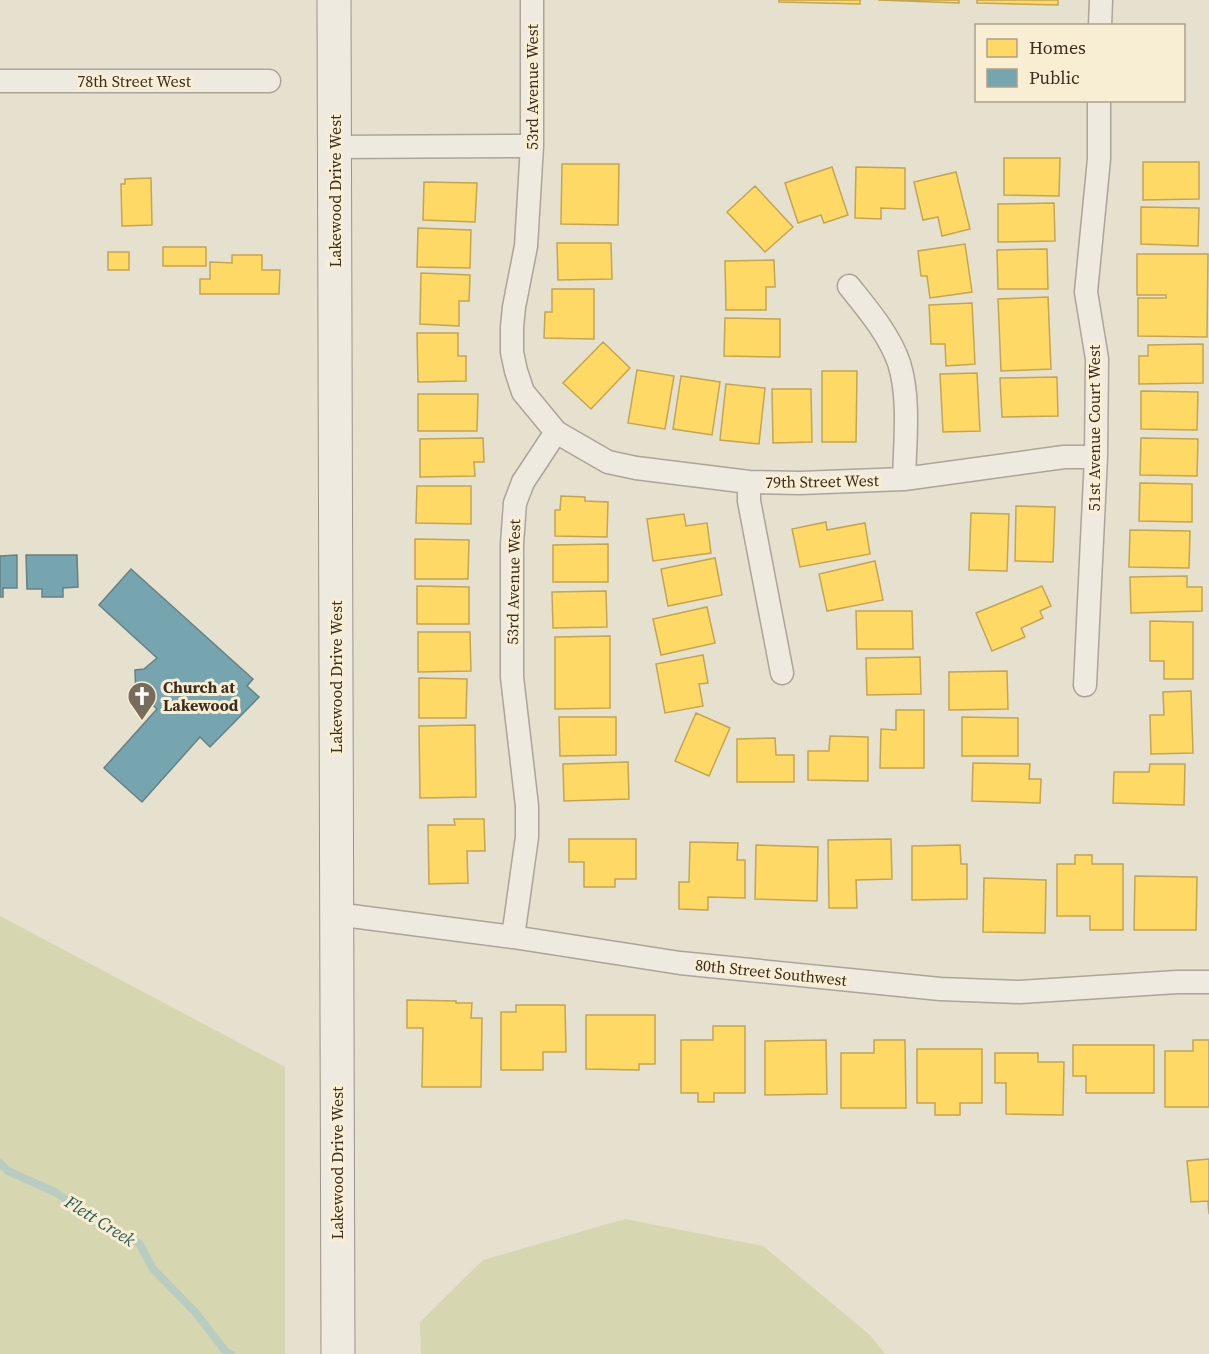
<svg xmlns="http://www.w3.org/2000/svg" width="1209" height="1354" font-family="'Source Serif 4',serif">
<rect width="100%" height="100%" fill="#e6e0ce"/>
<path fill="#d6d7b0" d="M0,916L285,1067V1354H0Z
M625,1219L763,1246L870,1335L885,1354H421L420,1322L483,1260Z"/>
<path fill="#ffd966" stroke="#c4a550" stroke-width="1.5" d="M779,0H860V4L779,2Z
M878,0H959V3Z
M977,0H1058V5L977,3Z
M1004,158H1060L1059,196L1004,195Z
M1143,162H1199V199L1143,200Z
M562,164H619L618,225L561,224Z
M832,167L848,215L824,223L821,215L798,223L785,183Z
M856,167L905,168V209L881,208V219L855,218Z
M956,172L970,229L942,236L938,217L923,220L914,182Z
M151,178L152,225L122,226L121,184H125V179Z
M424,182L477,183L475,222L423,220Z
M755,186L793,227L765,252L727,212Z
M1054,203L1055,241L998,242V204Z
M1141,207L1199,208L1198,246L1141,244Z
M418,228L471,230L470,268L417,267Z
M557,243H611L612,279L558,280Z
M965,244L972,292L930,298L927,276H921L918,251Z
M163,247H206V266H163Z
M1047,249L1048,289H998L997,250Z
M108,252H129V270H108Z
M1137,254H1208L1207,337L1138,336V298H1166V295H1137Z
M232,255H262V270H280L279,294H200V279H210V262L232,263Z
M774,260L775,287H766V310H726L725,261Z
M421,273L470,275L469,301H459V326L420,324Z
M552,289H594V339L544,338L545,312H552Z
M1048,297L1051,369L1001,371L998,299Z
M972,303L975,364L946,366L945,344H931L929,305Z
M725,318L780,319V357L724,356Z
M417,333H458V356H466V381L418,382Z
M603,342L630,368L591,409L563,383Z
M1203,344V383L1139,384V356H1148V345Z
M637,370L674,376L665,429L628,423Z
M822,371H857L856,442H822Z
M977,373L980,431L943,432L940,374Z
M681,376L720,382L712,435L673,429Z
M1057,377L1058,416L1002,417L1000,378Z
M726,384L765,388L759,444L720,440Z
M772,389H811L812,442L773,443Z
M1141,391L1198,392L1197,430L1141,429Z
M418,394H478L477,431H418Z
M483,438L484,462H474L475,476L420,477V439Z
M1141,438L1198,439L1197,476L1140,475Z
M1140,483L1192,484V522L1139,521Z
M417,486H471V524L416,523Z
M561,496L585,497V501L608,502L607,537L555,536V510H560Z
M1016,506L1055,507L1053,562L1015,561Z
M971,513L1009,514L1007,571L969,570Z
M684,514L686,526L707,523L711,553L653,561L647,519Z
M826,522L827,530L865,523L870,554L800,567L792,529Z
M1130,530L1190,531L1189,568L1129,567Z
M415,539L469,540L468,579H415Z
M608,544V582H553V545Z
M715,558L722,595L668,606L661,569Z
M875,561L883,600L827,611L819,574Z
M1187,576V587H1202V611L1131,613L1130,577Z
M417,586L469,587V624H417Z
M1042,586L1051,606L1040,611L1043,618L1021,628L1025,637L992,651L976,613Z
M606,591L607,627L553,628L552,592Z
M707,607L715,643L661,655L653,619Z
M856,611H912L913,649H857Z
M1150,621L1193,622V679H1164V661H1150Z
M418,632H470L471,671L418,672Z
M610,636V708L555,709V637Z
M703,655L708,683L699,684L703,706L665,713L656,664Z
M920,657L921,694L867,695L866,658Z
M1007,671L1008,709L949,710V672Z
M419,678L467,679L466,718H419Z
M1191,691L1193,753L1151,754L1150,715H1164L1163,692Z
M896,710H924V768H880L881,729L896,730Z
M696,713L730,728L709,776L675,761Z
M559,717H616V755L560,756Z
M962,717L1018,718V756H962Z
M475,725L476,797L420,798L419,726Z
M830,736L868,737V781L808,780V751H829Z
M775,738L776,755H794V782H737V739Z
M628,762L629,799L564,801L563,764Z
M973,763L1030,764L1029,779H1041L1040,803L972,801Z
M1150,764H1185L1184,805L1113,803L1114,772H1149Z
M454,819H484L485,851H467L468,883L429,884L428,825H455Z
M569,839H636V879H615V887H584V862H569Z
M891,839L892,879L856,880L857,908H829L828,840Z
M690,842L738,843L737,860H745V898L708,897V910L679,909V882H689Z
M756,845L818,847L817,901L755,899Z
M960,845L961,864H967V899L912,900V846Z
M1075,855H1092V864H1123V930H1090V916H1057V864H1075Z
M1135,876L1197,877L1196,930H1134Z
M984,878L1046,880L1045,933L983,932Z
M407,1000L456,1001V1003H472L471,1018H482L481,1087H422L423,1028H407Z
M516,1005H565L566,1052H543V1070H501V1012H516Z
M586,1015H655V1064H639V1070L586,1069Z
M713,1026H745V1093H714V1102H698V1093H681V1040H713Z
M826,1040L827,1094L765,1095V1041Z
M874,1040H905L906,1108H841V1053H874Z
M1193,1040H1209V1107H1165V1051H1193Z
M1073,1045H1154V1093H1086V1076H1073Z
M917,1049H982V1103H960V1115H935V1103H917Z
M995,1053H1038V1062H1064L1063,1115L1006,1114V1083H995Z
M1209,1159V1214L1208,1201L1191,1202L1187,1161Z"/>
<path fill="#76a5af" stroke="#658184" stroke-width="1.5" d="M17,555V588H3V597H0V556Z
M26,555H77L78,587L63,588V597H42V589H27Z
M131,569L253,679L247,686L259,697L210,747L200,737L142,802L104,768L157,709L146,699H136L135,670L144,669L157,658L99,605Z"/>
<g fill="none" stroke-linecap="round" stroke-linejoin="round">
<path stroke="#b9ccc1" stroke-width="8" d="M0,1163L8,1171L55,1192L85,1212L103,1228L119,1233L139,1243L153,1269L196,1313L226,1352L231,1354"/>
<g stroke="#aca597" stroke-width="25">
<path id="minor" d="M532,0V146L526,246L514,307L512,327V352L516,371L523,392L556,432L608,462L636,468L749,482L800,483L904,479L1064,457H1096
M1100,26L1101,0
M0,81H269
M334,147L532,146
M849,286C868,310 889,334 899,363C910,397 905,443 904,479
M749,482V501L782,673
M1085,685L1096,457L1097,359L1086,292L1099,159V100
M336,914L513,937L680,963L940,989L1020,992L1177,982H1209
M513,937L527,837V806L512,677V544L515,503L523,482L556,432"/>
</g>
<g stroke="#9b9487" stroke-width="35">
<path id="secondary" d="M334,0L338,1354"/>
</g>
<use href="#minor" stroke="#eeeae0" stroke-width="22"/>
<use href="#secondary" stroke="#eeeae0" stroke-width="33"/>
</g>
<defs>
<g id="church-pin" transform="scale(1.5)"><path d="M0 17L-7.5 6A9.5 9.5 0 1 1 7.5 6Z" fill="#786c5c" stroke="#f8eed4"/><path d="M-1.2-6h2.4v3.5h3.3v2.4h-3.3V6h-2.4V-.1h-3.3v-2.4h3.3Z" fill="#fff"/></g>
</defs>
<g fill-rule="evenodd">
<use href="#church-pin" x="142" y="696"/>
</g>
<g text-anchor="middle" stroke-width="6" stroke-linejoin="round" paint-order="stroke">
<g font-size="16" fill="#3c2d1e" stroke="#f8eed4">
<text x="134" y="87">78th Street West</text>
<text transform="translate(532 87) rotate(-90)" y="6">53rd Avenue West</text>
<text transform="translate(335 191) rotate(-90)" y="6">Lakewood Drive West</text>
<text transform="translate(1094 428) rotate(-90)" y="6">51st Avenue Court West</text>
<text transform="translate(822 481) rotate(-1)" y="6">79th Street West</text>
<text transform="translate(513 582) rotate(-89)" y="6">53rd Avenue West</text>
<text transform="translate(336 677) rotate(-90)" y="6">Lakewood Drive West</text>
<text transform="translate(771 972) rotate(6)" y="6">80th Street Southwest</text>
<text transform="translate(337 1163) rotate(-90)" y="6">Lakewood Drive West</text>
</g>
<g font-size="16" font-weight="bold" fill="#3c2d1e" stroke="#f8eed4" text-anchor="start">
<text x="163" y="693">Church at<tspan x="163" dy="18">Lakewood</tspan></text>
</g>
<g font-size="18" font-style="italic" fill="#2c5d5b" stroke="#f8eed4">
<text transform="translate(100 1221) rotate(32)" y="6">Flett Creek</text>
</g>
</g>
<rect x="975" y="24" width="210" height="78" fill="#f8eed4" stroke="#ada18b" stroke-width="1.5"/>
<rect x="987" y="39" width="30" height="18" fill="#ffd966" stroke="#ada18b" stroke-width="1.5"/>
<text x="1029" y="54" font-size="18" fill="#3c2d1e">Homes</text>
<rect x="987" y="69" width="30" height="18" fill="#76a5af" stroke="#ada18b" stroke-width="1.5"/>
<text x="1029" y="84" font-size="18" fill="#3c2d1e">Public</text>
</svg>
